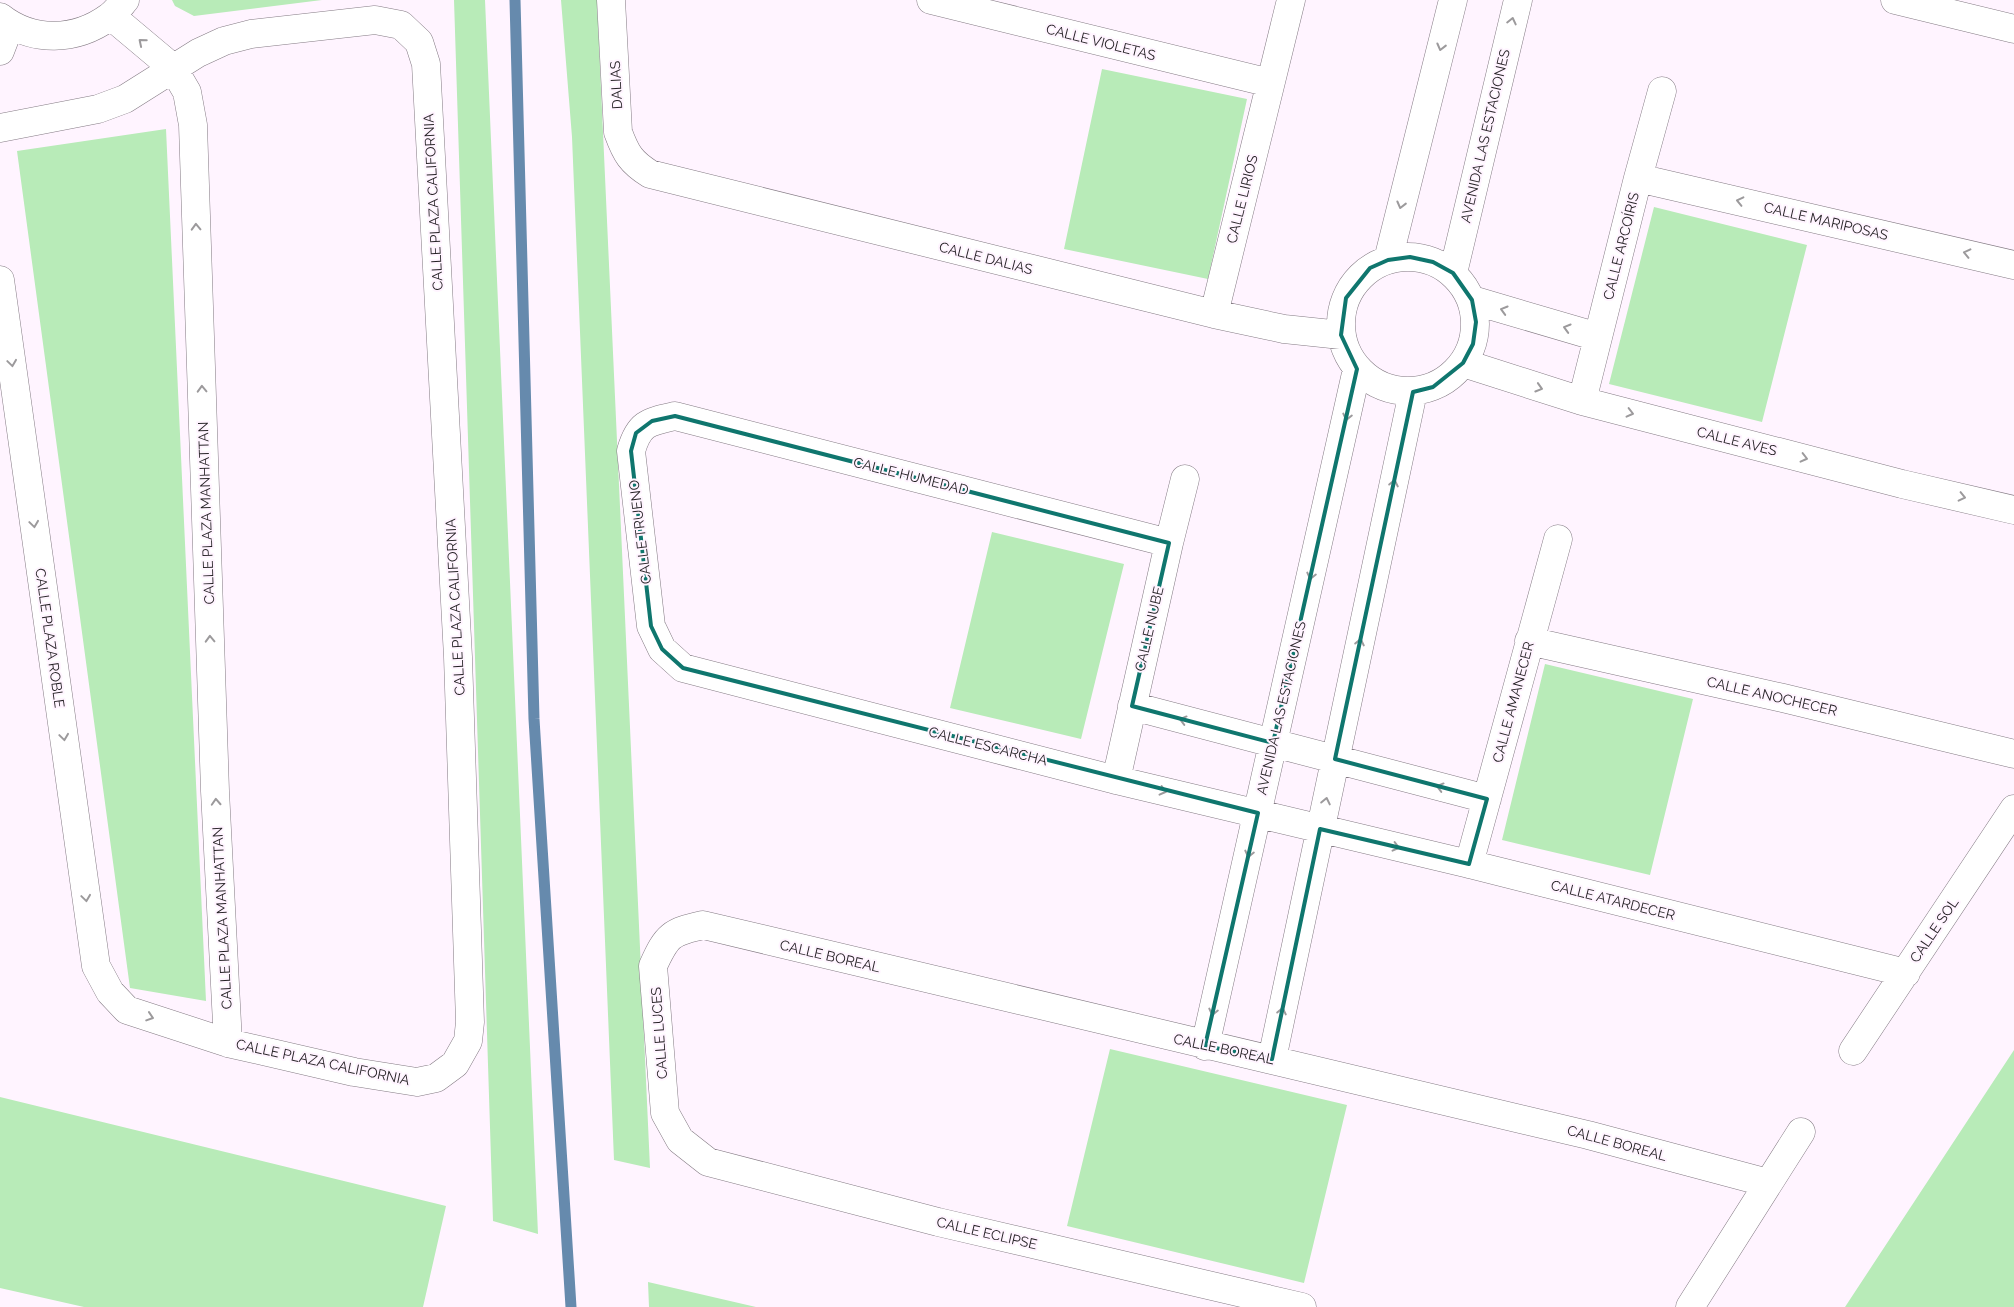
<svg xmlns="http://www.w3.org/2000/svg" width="2014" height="1307" font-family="Raleway,sans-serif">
<rect width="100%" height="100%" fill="#fff4ff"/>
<path fill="#b8ebb8" d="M172,0H322L194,16L175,6Z
M454,0H485L538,1234L493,1221Z
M561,0H597L650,1168L614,1160L572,137Z
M1102,69L1247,99L1208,279L1064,249Z
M166,129L206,1001L130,988L17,151Z
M1654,207L1807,245L1762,422L1609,384Z
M992,532L1124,564L1081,739L950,708Z
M1545,664L1693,699L1650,875L1502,840Z
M1110,1049L1347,1105L1304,1283L1067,1226Z
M2014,1050V1307H1845Z
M0,1097L446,1206L423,1307H84L0,1288Z
M648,1282L756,1307H649Z"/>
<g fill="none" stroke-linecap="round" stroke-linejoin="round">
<path stroke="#668aad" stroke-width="11" d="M515,0L534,719L571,1307"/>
<g stroke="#847b84" stroke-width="29">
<path id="street" d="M611,0L618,132C626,154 631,162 650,174L1214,314L1284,329L1341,335
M931,0L1270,83
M1895,0L2014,29
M111,16L173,68L187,92L193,125L215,791L228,1043
M0,17C33,43 76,41 109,17C115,13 120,6 125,0
M0,51L10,25
M0,128L98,109L125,99L198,53L224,41L251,34L375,20L401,25L419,42L426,64L458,657L470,1022L468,1041L455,1064L436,1078L417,1082L354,1072L228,1043L127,1010L110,992L96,966L0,280
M1638,178L2014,265
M1341 324a67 67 0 1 1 134 0a67 67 0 1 1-134 0Z
M1388,260L1453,0
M1453,273L1518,0
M1472,300L1598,337
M1214,314L1291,0
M1463,363L1582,401L1902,484L2014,510
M1582,401L1638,178L1662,91
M1169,543L675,416C648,422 639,423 631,451L651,626L662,649L683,668L1116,780L1469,864L1906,973
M1529,641L1783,698L2014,754
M1132,706L1487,799
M1116,780L1169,543L1185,479
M1469,864L1558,539
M1205,1046L1357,369
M1853,1051L2014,809
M1272,1059L1413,392
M1302,1307L938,1222L708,1162L680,1140L665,1113L653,966C667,935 671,932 703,925L1588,1135L1768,1183
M1690,1307L1801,1132"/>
</g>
<use href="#street" stroke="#fff" stroke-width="28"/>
</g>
<defs><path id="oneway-chevron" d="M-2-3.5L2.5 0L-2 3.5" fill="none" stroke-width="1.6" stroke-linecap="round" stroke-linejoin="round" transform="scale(1.25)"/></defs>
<g stroke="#9c9a9c">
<use href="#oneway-chevron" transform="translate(1512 21) rotate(-77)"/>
<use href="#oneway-chevron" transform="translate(142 42) rotate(-140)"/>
<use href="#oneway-chevron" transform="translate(1441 47) rotate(104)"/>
<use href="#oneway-chevron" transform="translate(1740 201) rotate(-167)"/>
<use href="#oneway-chevron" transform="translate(1401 205) rotate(104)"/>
<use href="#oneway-chevron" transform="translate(196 227) rotate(-92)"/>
<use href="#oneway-chevron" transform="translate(1967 253) rotate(-167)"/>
<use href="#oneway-chevron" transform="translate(1504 310) rotate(-164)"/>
<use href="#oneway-chevron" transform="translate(1567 328) rotate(-164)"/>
<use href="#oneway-chevron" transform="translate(12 363) rotate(82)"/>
<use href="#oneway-chevron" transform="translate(1539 388) rotate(17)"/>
<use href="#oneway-chevron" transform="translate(202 389) rotate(-92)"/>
<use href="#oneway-chevron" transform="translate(1630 413) rotate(14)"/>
<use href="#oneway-chevron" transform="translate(1347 417) rotate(103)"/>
<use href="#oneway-chevron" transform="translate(1804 458) rotate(14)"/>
<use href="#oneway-chevron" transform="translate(1394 483) rotate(-78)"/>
<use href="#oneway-chevron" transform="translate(1962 497) rotate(13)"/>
<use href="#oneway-chevron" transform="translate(34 524) rotate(82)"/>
<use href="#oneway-chevron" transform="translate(1311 576) rotate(103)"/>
<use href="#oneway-chevron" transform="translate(210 639) rotate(-92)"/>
<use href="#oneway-chevron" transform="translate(1360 642) rotate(-78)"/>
<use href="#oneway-chevron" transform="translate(1183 720) rotate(-165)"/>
<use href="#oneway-chevron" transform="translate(64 737) rotate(82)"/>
<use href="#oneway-chevron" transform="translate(1440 787) rotate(-165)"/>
<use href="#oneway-chevron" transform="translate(1163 791) rotate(14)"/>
<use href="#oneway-chevron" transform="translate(1326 801) rotate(-78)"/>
<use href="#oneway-chevron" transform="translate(216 802) rotate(-93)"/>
<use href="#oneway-chevron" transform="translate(1396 847) rotate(14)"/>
<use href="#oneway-chevron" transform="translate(1249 854) rotate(103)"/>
<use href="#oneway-chevron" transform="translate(86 898) rotate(82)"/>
<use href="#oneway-chevron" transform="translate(1282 1011) rotate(-78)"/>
<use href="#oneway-chevron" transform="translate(1213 1012) rotate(103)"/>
<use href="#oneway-chevron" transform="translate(150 1017) rotate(18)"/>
</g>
<path fill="none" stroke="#0f766e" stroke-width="4" stroke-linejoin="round" d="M1410,257L1433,262L1453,273L1472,300L1476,322L1473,344L1463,363L1433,387L1413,392L1335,759L1487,799L1469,864L1320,829L1272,1059L1205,1046L1258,813L683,668L662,649L651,626L631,451L636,433L652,421L675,416L1169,543L1132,706L1273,743L1357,369L1341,335L1346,298L1370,268L1388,260Z"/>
<g text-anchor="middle" stroke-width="4" stroke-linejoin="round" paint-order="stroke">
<g font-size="14" fill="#231f23" stroke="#fff4ff">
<text transform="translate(1101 42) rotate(14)" y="5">CALLE VIOLETAS</text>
<text transform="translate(616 85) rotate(-93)" y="5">DALIAS</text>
<text transform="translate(1485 136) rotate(-77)" y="5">AVENIDA LAS ESTACIONES</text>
<text transform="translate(1242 199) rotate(-76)" y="5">CALLE LIRIOS</text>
<text transform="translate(433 202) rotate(-93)" y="5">CALLE PLAZA CALIFORNIA</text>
<text transform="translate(1826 221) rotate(13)" y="5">CALLE MARIPOSAS</text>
<text transform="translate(1621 246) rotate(-76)" y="5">CALLE ARCOÍRIS</text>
<text transform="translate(986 258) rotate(14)" y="5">CALLE DALIAS</text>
<text transform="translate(1737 441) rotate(14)" y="5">CALLE AVES</text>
<text transform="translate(911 476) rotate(14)" y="5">CALLE HUMEDAD</text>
<text transform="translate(206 513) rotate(-92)" y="5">CALLE PLAZA MANHATTAN</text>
<text transform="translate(640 532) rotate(-97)" y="5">CALLE TRUENO</text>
<text transform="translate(455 607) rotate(-93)" y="5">CALLE PLAZA CALIFORNIA</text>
<text transform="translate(1149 629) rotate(-77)" y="5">CALLE NUBE</text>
<text transform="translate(50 638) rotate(82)" y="5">CALLE PLAZA ROBLE</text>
<text transform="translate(1772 696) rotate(13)" y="5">CALLE ANOCHECER</text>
<text transform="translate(1513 702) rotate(-75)" y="5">CALLE AMANECER</text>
<text transform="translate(1281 708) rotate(-77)" y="5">AVENIDA LAS ESTACIONES</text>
<text transform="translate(988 746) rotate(14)" y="5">CALLE ESCARCHA</text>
<text transform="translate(1613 900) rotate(14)" y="5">CALLE ATARDECER</text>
<text transform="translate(222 918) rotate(-93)" y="5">CALLE PLAZA MANHATTAN</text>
<text transform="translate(1934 930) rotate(-56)" y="5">CALLE SOL</text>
<text transform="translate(830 956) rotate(13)" y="5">CALLE BOREAL</text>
<text transform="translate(659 1033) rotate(-94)" y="5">CALLE LUCES</text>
<text transform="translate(1224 1049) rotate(12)" y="5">CALLE BOREAL</text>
<text transform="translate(323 1062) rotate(12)" y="5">CALLE PLAZA CALIFORNIA</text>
<text transform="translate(1617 1143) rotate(15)" y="5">CALLE BOREAL</text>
<text transform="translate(987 1233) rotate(13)" y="5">CALLE ECLIPSE</text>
</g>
</g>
</svg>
